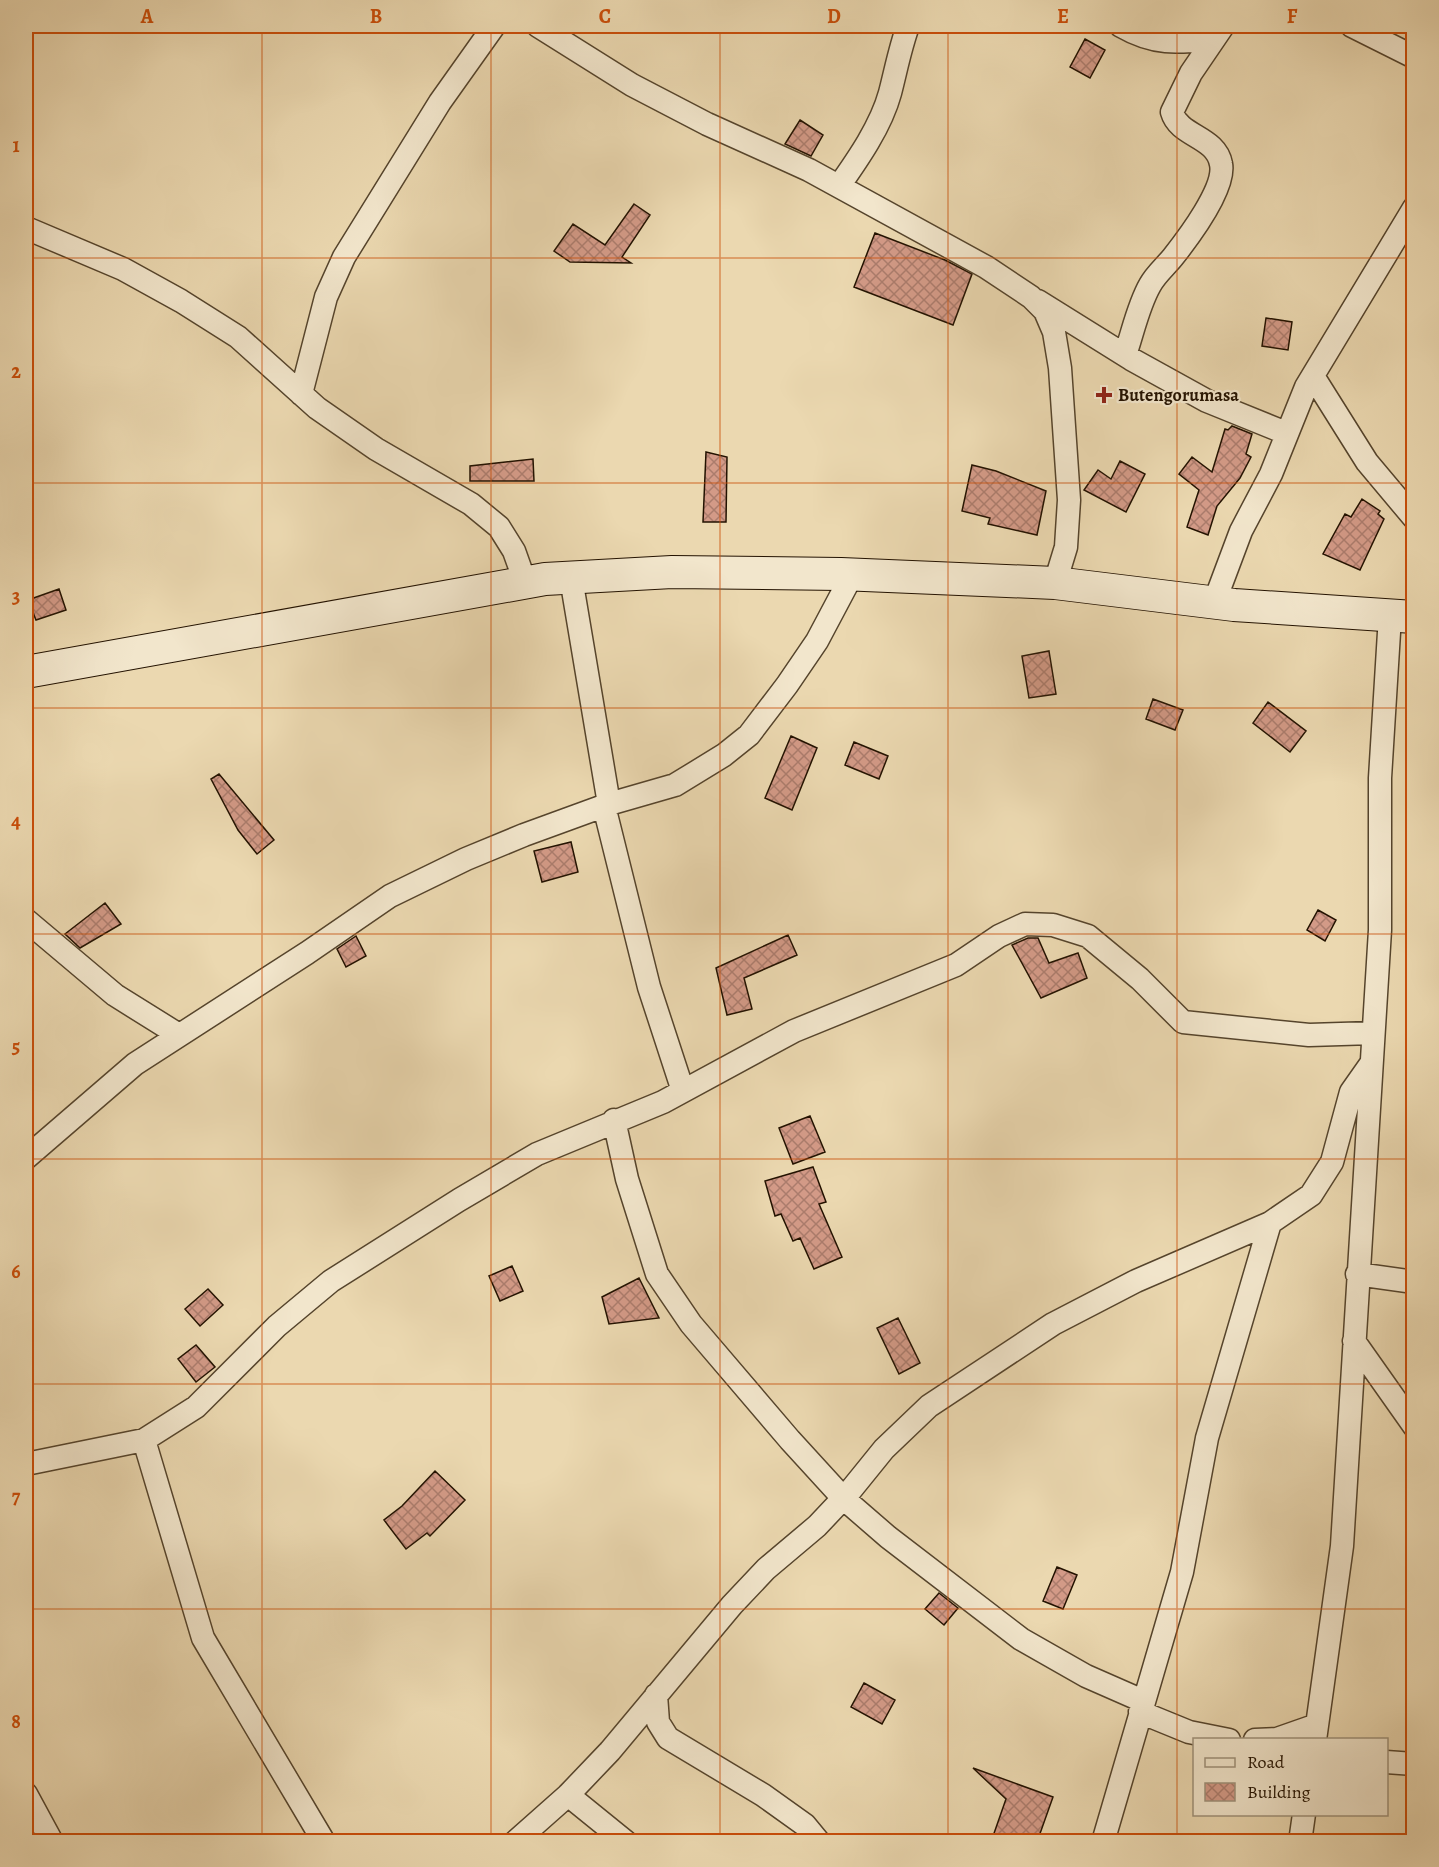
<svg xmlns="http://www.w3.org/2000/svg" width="1439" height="1867" font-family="Alegreya,serif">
<defs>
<pattern id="building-cross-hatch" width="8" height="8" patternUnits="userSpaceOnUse" patternTransform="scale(1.5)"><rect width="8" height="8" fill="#d39a87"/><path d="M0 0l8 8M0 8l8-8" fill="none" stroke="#ab7c6c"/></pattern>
</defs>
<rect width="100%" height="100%" fill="#ebd8b0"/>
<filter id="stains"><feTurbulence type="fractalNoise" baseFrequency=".00333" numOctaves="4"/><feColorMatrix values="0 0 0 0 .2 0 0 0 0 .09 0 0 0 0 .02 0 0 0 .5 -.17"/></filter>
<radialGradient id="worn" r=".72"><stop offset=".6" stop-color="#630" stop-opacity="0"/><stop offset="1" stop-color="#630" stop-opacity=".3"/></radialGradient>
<path fill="url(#building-cross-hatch)" stroke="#231200" stroke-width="1.5" d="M1085,39L1105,50L1090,78L1070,67Z
M800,120L823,135L811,156L785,144Z
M634,204L650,215L622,257L631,263L570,262L554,251L573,224L605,245Z
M875,233L945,260L972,274L953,325L854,287Z
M1266,318L1292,322L1288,350L1262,346Z
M1232,426L1252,434L1246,454L1251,457L1240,478L1217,506L1208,535L1187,527L1199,490L1179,474L1192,457L1212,472L1225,429L1228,430Z
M706,452L727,457L726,522H703Z
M533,459L534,481H470V466Z
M1120,461L1145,474L1126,512L1084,490L1098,470L1111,479Z
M972,465L996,471L1046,491L1037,535L988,524L990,518L962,511Z
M1362,499L1380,511L1378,514L1384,519L1360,570L1323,554L1345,514L1351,517Z
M59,589L66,610L36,620L28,600Z
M1049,651L1056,694L1029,698L1022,656Z
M1153,699L1183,710L1175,730L1146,719Z
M1268,702L1306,731L1290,752L1253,723Z
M791,736L817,748L792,810L765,798Z
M854,742L888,756L879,779L845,765Z
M219,774L274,840L257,854L238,830L211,779Z
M571,842L578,872L542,882L534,851Z
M105,903L121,924L80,948L65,934Z
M1318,910L1336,920L1325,941L1307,930Z
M788,935L797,955L744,978L752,1009L727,1015L716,968Z
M356,936L366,956L346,967L337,949Z
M1028,938H1038L1049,963L1078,953L1087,978L1041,998L1012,945Z
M810,1116L825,1152L793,1164L779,1128Z
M813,1167L826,1202L819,1204L842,1257L814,1269L800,1238L793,1241L781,1214L775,1216L765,1181Z
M512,1266L523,1291L500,1301L489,1276Z
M639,1278L659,1318L609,1324L602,1297Z
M208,1289L223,1305L200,1326L185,1309Z
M898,1318L920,1363L899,1374L877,1328Z
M196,1345L215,1367L196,1382L178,1359Z
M435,1471L465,1500L430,1536L427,1533L406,1549L384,1520L402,1506Z
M1057,1567L1077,1575L1063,1609L1043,1601Z
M939,1593L958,1608L944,1625L925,1609Z
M864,1683L895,1700L882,1724L851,1707Z
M973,1768L1053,1797L1037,1842H991L1006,1799Z"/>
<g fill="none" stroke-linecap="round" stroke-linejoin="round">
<g stroke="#55442c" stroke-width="25">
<path id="street" d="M538,26L632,85L707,124L809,170L986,267L1031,297L1045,311L1054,332L1060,368L1069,500L1066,547L1055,583
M1121,26C1154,45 1176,43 1214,39
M1352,26L1414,57
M839,186C858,159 881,126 890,93C896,70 900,48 908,26
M26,228L123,269L181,301L238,337L317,408L376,449L471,504L499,527L514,551L525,582
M1038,301L1131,359L1207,401L1286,433
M1125,355C1133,332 1138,306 1150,285C1156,274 1165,267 1173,257C1188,238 1226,188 1221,164C1216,136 1179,137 1172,112L1191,73L1223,26
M1313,376L1367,462L1414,518
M301,394L326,297L344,257L440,102L494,26
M571,578L609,804
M1214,603L1241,531L1271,474L1306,387L1414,208
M604,806L649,987L683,1091
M26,920L115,995L179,1035
M614,1120L627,1179L657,1274L691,1324L790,1440L843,1498L888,1537L1021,1639L1086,1676L1143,1701
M26,1158L135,1064L307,953L390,896L466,859L524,835L609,804L675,785L724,755L749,735L787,685L817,641L852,575
M1357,1274L1414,1282
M1354,1341L1414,1426
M144,1440L203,1638L324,1842
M26,1464L144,1440L196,1407L277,1326L331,1281L459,1200L537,1154L663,1102L794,1031L956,965L999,936L1025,924L1053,925L1088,936L1140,979L1183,1022L1309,1035L1373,1033
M656,1695L658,1722L668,1738L763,1795L805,1825L819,1842
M1140,1712L1189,1732L1229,1740
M1255,1740L1277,1739L1317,1725
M1315,1740L1342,1546L1380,930V778L1390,616
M1386,1762L1414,1764
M26,1794L52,1842
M568,1795L626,1842
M515,1842L568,1795L610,1751L732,1605L766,1569L817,1526L850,1491L884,1449L929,1406L1053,1324L1136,1281L1270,1223L1311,1195L1332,1162L1351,1092L1370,1065
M1103,1842L1182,1572L1207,1438L1270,1223
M1300,1842L1304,1814"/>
</g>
<g stroke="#231200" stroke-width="34">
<path id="secondary" d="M26,672L545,579L672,572L841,574L1055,583L1234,605L1414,617"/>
</g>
<use href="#street" stroke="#f2e6cc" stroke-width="22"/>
<use href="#secondary" stroke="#f2e6cc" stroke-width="32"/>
</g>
<path fill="none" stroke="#ca4e0a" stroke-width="1.5" stroke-opacity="0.55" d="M262,26V1842M491,26V1842M720,26V1842M948,26V1842M1177,26V1842M26,258H1414M26,483H1414M26,708H1414M26,934H1414M26,1159H1414M26,1384H1414M26,1609H1414"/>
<path fill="#8f2418" stroke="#f2e6cc" stroke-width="2" d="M1101 386h6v6h6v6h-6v6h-6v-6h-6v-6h6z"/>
<g text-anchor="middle" stroke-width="4.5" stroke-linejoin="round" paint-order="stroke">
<g font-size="18" font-weight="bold" fill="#231200" stroke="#f2e6cc" text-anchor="start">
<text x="1118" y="401">Butengorumasa</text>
</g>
</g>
<rect width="1439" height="1867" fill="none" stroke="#ebd8b0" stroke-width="66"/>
<rect x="1193" y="1738" width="195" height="78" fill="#f2e6cc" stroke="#9f917a" stroke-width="1.5"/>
<rect x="1205" y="1758" width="30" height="9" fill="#f2e6cc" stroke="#9f917a" stroke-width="1.5"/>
<text x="1247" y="1768" font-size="18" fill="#231200">Road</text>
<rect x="1205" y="1783" width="30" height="18" fill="url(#building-cross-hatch)" stroke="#9f917a" stroke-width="1.5"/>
<text x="1247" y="1798" font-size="18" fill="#231200">Building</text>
<rect x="33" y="33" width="1373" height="1801" fill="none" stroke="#ca4e0a" stroke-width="2"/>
<g font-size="20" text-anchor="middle" font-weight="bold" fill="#ca4e0a">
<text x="147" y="23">A</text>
<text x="376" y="23">B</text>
<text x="605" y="23">C</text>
<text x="834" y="23">D</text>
<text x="1063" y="23">E</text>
<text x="1292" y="23">F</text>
<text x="16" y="152">1</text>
<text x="16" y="378">2</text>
<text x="16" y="603">3</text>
<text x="16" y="828">4</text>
<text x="16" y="1053">5</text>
<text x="16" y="1278">6</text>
<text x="16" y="1503">7</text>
<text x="16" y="1728">8</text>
</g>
<rect width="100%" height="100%" filter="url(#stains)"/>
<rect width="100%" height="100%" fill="url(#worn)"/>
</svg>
